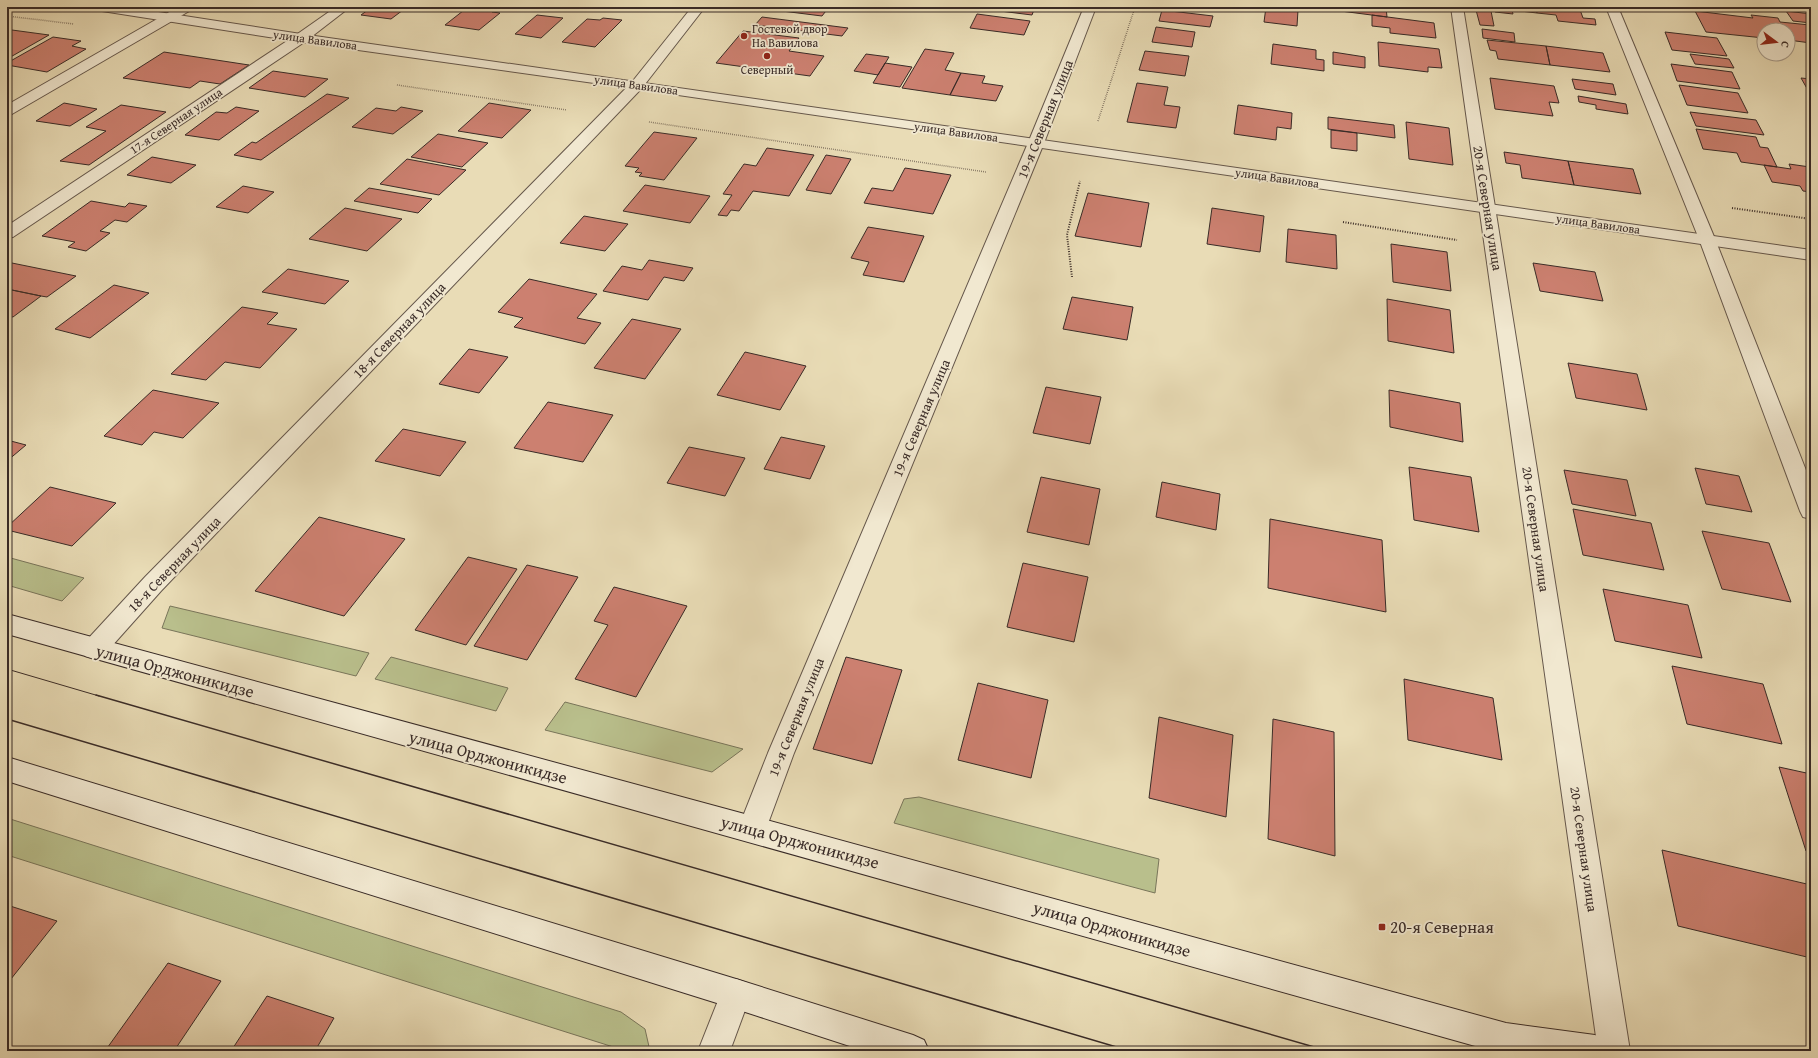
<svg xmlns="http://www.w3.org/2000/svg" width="1818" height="1058" font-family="'Gentium Book Plus',serif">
<rect width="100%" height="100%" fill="#e9dcb6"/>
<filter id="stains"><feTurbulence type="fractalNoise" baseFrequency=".005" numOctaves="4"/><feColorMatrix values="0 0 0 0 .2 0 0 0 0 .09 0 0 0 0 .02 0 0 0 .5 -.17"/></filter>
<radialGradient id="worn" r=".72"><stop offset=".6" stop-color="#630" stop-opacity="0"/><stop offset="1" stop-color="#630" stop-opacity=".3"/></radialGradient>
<path fill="#b9bf8c" stroke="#79755a" d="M7,557L84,578L62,601L7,585Z
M170,606L369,653L356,676L162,628Z
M391,657L508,688L496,711L375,679Z
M565,702L743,749L712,772L545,730Z
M919,797L1159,859L1155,893L894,823L904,799Z
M7,818L621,1012L645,1029L650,1051H626L7,855Z"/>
<path fill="#cc8070" stroke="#392b27" d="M372,7H407L391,19L361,15Z
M468,7H498L492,12L500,13L479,30L445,25Z
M768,7H829L822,16L766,9Z
M1001,7H1035L1032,15L1000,11Z
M1266,7L1298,10L1297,26L1264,22Z
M1325,7H1386L1387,17L1325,9Z
M1495,7H1535L1537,13L1512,10L1513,14L1495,12Z
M1535,7H1579L1583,18L1595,19L1596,25L1558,21L1556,15L1537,13Z
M1162,10L1213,16L1210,27L1159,21Z
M1476,10L1491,11L1494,26L1480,25Z
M1695,11L1753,18L1751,15L1778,18L1780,22L1810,25L1811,43L1788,40V30H1764V38L1706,32Z
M1786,11L1811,14V23L1793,21Z
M977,14L1030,21L1024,35L970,28Z
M537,15L563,18L541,38L515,34Z
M1372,15L1434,23L1436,38L1390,33V28L1372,26Z
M762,17L848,28L842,36L755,25Z
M603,18L622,20L595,47L562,42L587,19L600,20Z
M1156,27L1195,32L1192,47L1152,42Z
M1482,29L1514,33L1515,42L1483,38Z
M12,30L49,35L7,59V33Z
M743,31L799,38L789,51L824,56L810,76L716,63Z
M1665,32L1717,38L1727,56L1672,50Z
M53,37L81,41L72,46L86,49L47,72L7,65V63Z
M1487,40L1546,46L1550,65L1498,59L1496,51L1490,50Z
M1378,42L1439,49L1442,68L1428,67V72L1379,66Z
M1273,44L1316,50V59L1324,60V71L1271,64Z
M1546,46L1603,53L1610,72L1550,65Z
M925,49L954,53L945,70L961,73L950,95L902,88Z
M1145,51L1189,56L1185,76L1139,70Z
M164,52L249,65L220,84L200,81L190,88L123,78Z
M1333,52L1365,57V68L1333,64Z
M866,54L889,57L878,75L854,71Z
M1690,54L1729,59L1734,68L1695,64Z
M885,63L912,67L900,87L873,83Z
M1671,64L1732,72L1740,89L1677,81Z
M273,71L328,79L305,97L249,88Z
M961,73L985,76L982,83L1003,86L996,101L950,95Z
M1490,78L1554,86L1559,103L1549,102L1553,116L1495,109Z
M1801,78L1811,79V93L1809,92Z
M1572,79L1613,84L1616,95L1575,89Z
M1137,83L1168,87L1164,105L1180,107L1176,128L1127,122Z
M1679,85L1738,93L1748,113L1687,105Z
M327,94L349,98L261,160L234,155L252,142L256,143Z
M1578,96L1626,104L1628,114L1596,109V105L1579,102Z
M64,103L97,109L70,126L36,121Z
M489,103L531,110L502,138L458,131Z
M121,105L166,112L89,165L60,161L106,131L86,127Z
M1238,105L1292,113L1291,129L1277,127L1276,140L1234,134Z
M236,107L259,111L219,140L185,135L216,112L227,113Z
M401,107L423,111L393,134L352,127L376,108L396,111Z
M1690,112L1756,120L1764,135L1696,126Z
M1328,117L1394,125L1395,138L1328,129Z
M1406,122L1449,128L1453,165L1409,159Z
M1696,129L1756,137L1760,147L1768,148L1777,167L1741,162L1737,153L1703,149Z
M1331,130L1357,133V151L1331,148Z
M654,132L697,138L664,180L639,176L642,173L635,172L639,168L625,166Z
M438,134L488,143L462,167L411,157Z
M767,148L814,155L789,196L753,191L739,211L731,210L727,216L718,215L732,195L723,194L744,164L756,166Z
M1504,152L1568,161L1574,185L1522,178L1520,165L1506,163Z
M826,155L851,159L831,194L806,190Z
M152,157L196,165L171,183L127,175Z
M407,159L466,170L439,195L380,184Z
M1568,161L1633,169L1641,194L1574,185Z
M1806,161H1811V192L1803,191L1800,186L1772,182L1764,165L1791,169L1789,164L1810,167Z
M905,168L951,175L933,214L864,203L872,188L893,191Z
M645,185L710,196L690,223L623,211Z
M243,186L274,192L248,213L216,207Z
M369,188L432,199L418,213L354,201Z
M1088,193L1149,203L1141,247L1075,236Z
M91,201L125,207L129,203L147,206L127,222L115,220L100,231L110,233L86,251L68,247L75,242L42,236Z
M345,208L402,219L367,251L309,239Z
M1212,208L1264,216L1260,252L1207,244Z
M584,216L628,224L605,251L560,243Z
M868,227L924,236L904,282L863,275L869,262L851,258Z
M1288,229L1336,235L1337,269L1286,262Z
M1391,244L1447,252L1451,291L1393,282Z
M649,260L693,268L684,281L664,277L648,300L603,291L622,266L642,270Z
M7,262L76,276L47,297L41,296L7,289Z
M1533,263L1595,272L1603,301L1540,291Z
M288,269L349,281L325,304L262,292Z
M529,279L597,294L577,318L601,323L585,344L514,327L523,318L498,312Z
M114,285L149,293L90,338L55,329Z
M7,289L41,296L13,317L7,316Z
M1072,297L1133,307L1127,340L1063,329Z
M1387,299L1450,310L1454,353L1388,341Z
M242,307L278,313L267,324L297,329L260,368L225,362L206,380L171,374Z
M632,319L681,329L645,379L594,368Z
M469,349L508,357L479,393L439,384Z
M745,352L806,366L780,410L717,395Z
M1568,363L1637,374L1647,410L1576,398Z
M1046,387L1101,397L1090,444L1033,433Z
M153,390L219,403L183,438L154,432L142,445L104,436Z
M1389,390L1460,403L1463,442L1390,427Z
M548,402L613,415L583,462L514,448Z
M403,429L466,442L440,476L375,461Z
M781,437L825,446L810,479L764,469Z
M7,440L26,445L7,461Z
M689,447L745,458L725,496L667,483Z
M1409,467L1471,477L1479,532L1414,520Z
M1695,468L1739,476L1752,512L1706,504Z
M1564,470L1627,480L1636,516L1572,504Z
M1041,477L1100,489L1089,545L1027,532Z
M1162,482L1220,494L1216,530L1156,517Z
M50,487L116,503L72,546L7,530V527Z
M1573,509L1651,523L1664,570L1583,555Z
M319,517L405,539L344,616L255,591Z
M1270,519L1382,540L1386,612L1268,588Z
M1702,531L1769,543L1791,602L1722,589Z
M468,557L517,569L466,645L415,630Z
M1023,563L1088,577L1074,642L1007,627Z
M527,565L578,577L527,660L474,646Z
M614,587L687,606L636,697L575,679L608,625L594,621Z
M1603,589L1688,605L1702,658L1615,641Z
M846,657L902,670L872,764L813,749Z
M1672,666L1763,684L1782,744L1687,724Z
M1404,679L1493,698L1502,760L1408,740Z
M978,683L1048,700L1031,778L958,760Z
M1159,717L1233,735L1226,817L1149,798Z
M1273,719L1334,732L1335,856L1268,839Z
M1779,767L1811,774V852L1806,851Z
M1662,850L1811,885V958L1678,926Z
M7,905L57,921L7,984Z
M168,963L221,981L174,1051H105Z
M267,996L334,1018L315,1051H231Z"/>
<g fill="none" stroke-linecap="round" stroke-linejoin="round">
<g stroke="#65574b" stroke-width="2">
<path id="minor" d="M178,7H193L191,10L12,114L7,115V105Z
M336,7H350L306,41L13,237L7,238V226L296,35Z
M692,7H705L642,88L161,591L103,656L94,659L85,656L82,649L85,642L145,577L632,82Z
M1084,7H1096L1044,143L794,753L766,829L762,838L752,842L742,838L738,829L768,753L1028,143Z
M1451,7H1463L1630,1051H1598Z
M1606,7H1618L1715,239L1811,483V519L1803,517L1800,511L1699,239Z
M736,979L747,983L751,994L730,1051H698L725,983Z"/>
</g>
<g stroke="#65574b" stroke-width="2">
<path id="tertiary" d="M96,7H126L301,34L1811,250V260L637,89L301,42L102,11L98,10Z"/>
</g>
<g stroke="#392b27" stroke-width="2">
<path id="secondary" d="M7,614L752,816L1506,1023L1595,1035L1606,1040L1611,1051H1493L7,634Z
M7,757L736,979L913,1035L924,1040L929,1051H865L736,1009L7,781Z"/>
</g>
<path stroke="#392b27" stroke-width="1.5" stroke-dasharray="0.5 1.5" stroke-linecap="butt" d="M7,16L74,24
M397,85L567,110
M1098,121L1135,7
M649,122L986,172"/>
<path stroke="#392b27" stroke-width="2" stroke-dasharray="1 1.5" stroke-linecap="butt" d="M1732,208L1811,219
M1343,222L1457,240
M1072,277L1067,235L1080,181"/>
<use href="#minor" fill="#f1e8d0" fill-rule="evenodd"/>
<use href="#tertiary" fill="#f1e8d0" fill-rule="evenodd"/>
<use href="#secondary" fill="#f1e8d0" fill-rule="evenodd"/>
<path stroke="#392b27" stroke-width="1" d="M7,669L99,696"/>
<path stroke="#392b27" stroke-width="1.5" d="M96,695L1328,1051
M7,719L1130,1051"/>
</g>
<g fill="#8f2418" stroke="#f1e8d0" stroke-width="1.5">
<circle cx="744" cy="36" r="4"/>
<circle cx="767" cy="56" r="4"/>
<rect x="1378" y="923" width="8" height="8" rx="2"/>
</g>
<g text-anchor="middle" stroke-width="3.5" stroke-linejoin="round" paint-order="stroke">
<g font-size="12" fill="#392b27" stroke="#f1e8d0" text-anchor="start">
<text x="752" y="33">Гостевой двор<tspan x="752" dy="14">На Вавилова</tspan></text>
<text x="767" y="74" text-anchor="middle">Северный</text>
</g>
<g font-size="12" fill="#392b27" stroke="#f1e8d0">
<text transform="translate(315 40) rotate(8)" y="4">улица Вавилова</text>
<text transform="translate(636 85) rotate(8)" y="4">улица Вавилова</text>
<text transform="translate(176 121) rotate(-34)" y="4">17-я Северная улица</text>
<text transform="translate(956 132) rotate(8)" y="4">улица Вавилова</text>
<text transform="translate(1277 178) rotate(8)" y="4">улица Вавилова</text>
<text transform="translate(1598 224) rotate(8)" y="4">улица Вавилова</text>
</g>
<g font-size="14" fill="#392b27" stroke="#f1e8d0">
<text transform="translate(1045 119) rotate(-68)" y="5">19-я Северная улица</text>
<text transform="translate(1488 208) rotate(81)" y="5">20-я Северная улица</text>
<text transform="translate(399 330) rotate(-46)" y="5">18-я Северная улица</text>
<text transform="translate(921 418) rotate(-67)" y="5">19-я Северная улица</text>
<text transform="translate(1536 529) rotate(82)" y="5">20-я Северная улица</text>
<text transform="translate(174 564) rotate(-46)" y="5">18-я Северная улица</text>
<text transform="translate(796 717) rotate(-68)" y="5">19-я Северная улица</text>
<text transform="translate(1584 849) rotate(82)" y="5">20-я Северная улица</text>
</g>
<g font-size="17" fill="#392b27" stroke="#f1e8d0">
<text transform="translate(175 671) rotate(15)" y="6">улица Орджоникидзе</text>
<text transform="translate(488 757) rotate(15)" y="6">улица Орджоникидзе</text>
<text transform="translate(800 842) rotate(15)" y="6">улица Орджоникидзе</text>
<text transform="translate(1112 929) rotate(16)" y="6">улица Орджоникидзе</text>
</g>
<g font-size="17" fill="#392b27" stroke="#f1e8d0" text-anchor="start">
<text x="1390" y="933">20-я Северная</text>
</g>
</g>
<rect width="1818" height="1058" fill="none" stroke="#e9dcb6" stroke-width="24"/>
<rect x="8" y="8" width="1802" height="1042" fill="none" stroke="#392b27" stroke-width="2"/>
<rect x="12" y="12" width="1794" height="1034" fill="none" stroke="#392b27"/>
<g transform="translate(1776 42) rotate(105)"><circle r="19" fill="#f1e8d0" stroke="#a79c8c"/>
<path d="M0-3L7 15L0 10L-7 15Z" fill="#8f2418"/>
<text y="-6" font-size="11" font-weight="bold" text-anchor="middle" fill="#392b27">С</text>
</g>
<rect width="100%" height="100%" filter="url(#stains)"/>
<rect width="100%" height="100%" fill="url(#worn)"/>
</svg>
